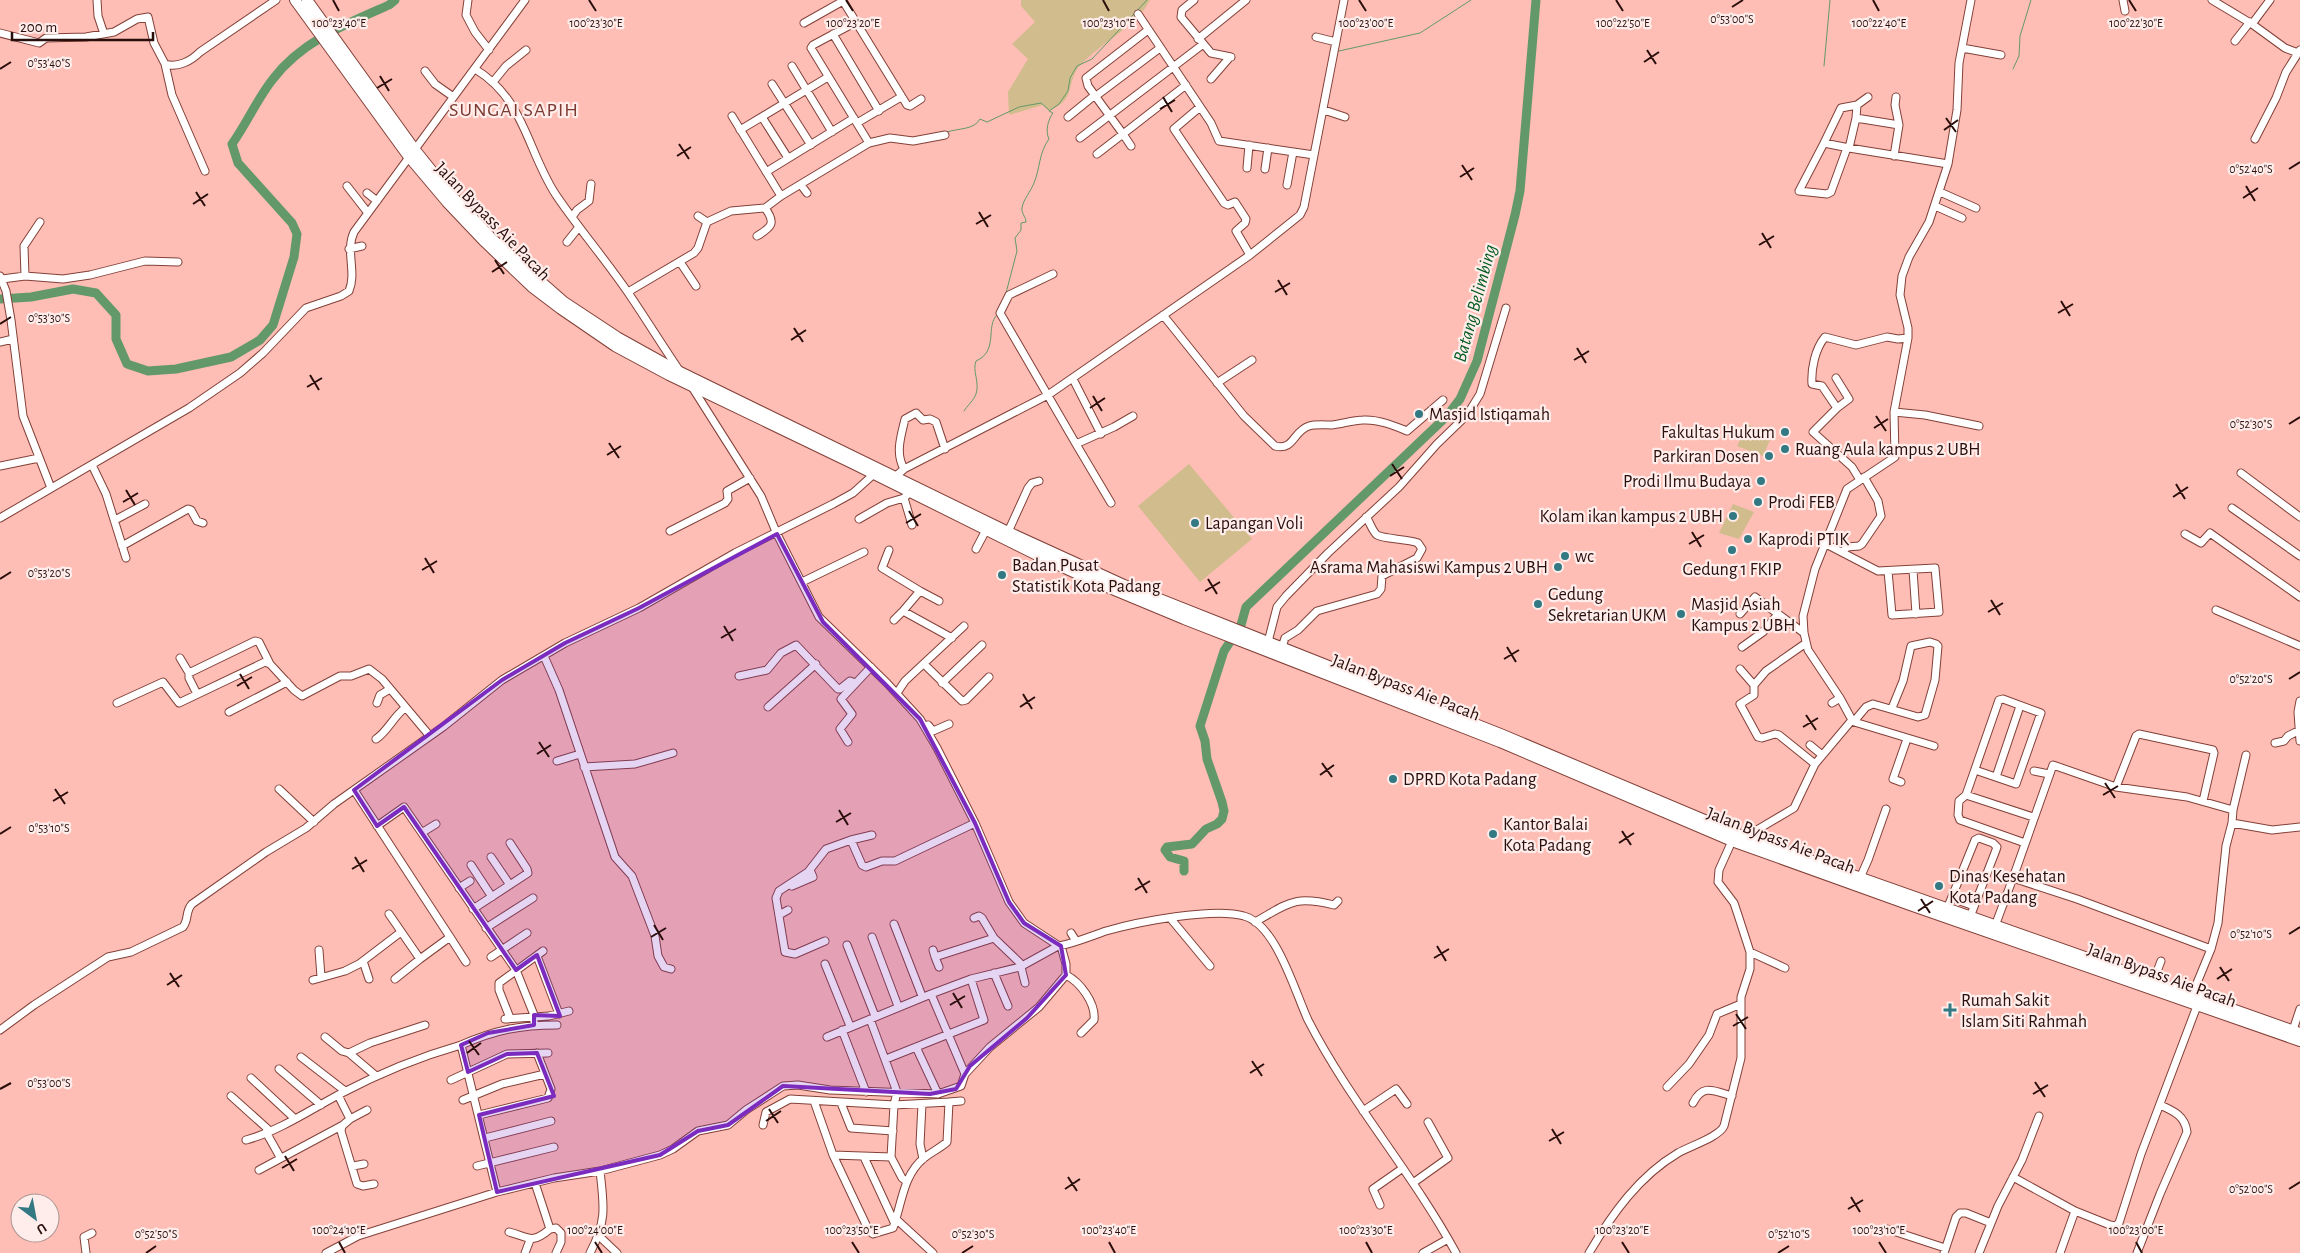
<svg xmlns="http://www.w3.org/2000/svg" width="2300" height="1253" font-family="'Alegreya Sans',sans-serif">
<rect width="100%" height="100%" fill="#febeb5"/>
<path fill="#d0bc8c" d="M1021,0H1150L1144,10L1125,21L1123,30C1112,38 1081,61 1076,71C1066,92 1074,99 1049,111L1043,105L1009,115L1008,92L1028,59L1012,44L1035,22L1021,6Z
M1748,424L1771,438L1763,456L1737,446Z
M1189,464L1252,539L1200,582L1138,506Z
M1733,504L1754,512L1739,539L1719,533Z"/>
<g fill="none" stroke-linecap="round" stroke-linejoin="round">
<path stroke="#63996a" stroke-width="1" d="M1339,51L1420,33L1471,0
M1824,66L1830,0
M2013,69L2019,56L2020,36L2031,0
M947,132C959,128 974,130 980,119L987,122L1019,107L1041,103L1049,110
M1006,293L1017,251L1015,238L1021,230V223L1026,222C1026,217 1021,213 1022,208C1023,200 1031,191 1034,183C1040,169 1039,152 1049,139C1045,131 1048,120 1053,113L1049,111L1059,104L1068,91L1070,78L1077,66L1092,59L1147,0
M964,411C967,406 974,400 976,394C980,382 972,371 976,361C999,351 985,326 997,315"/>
<path stroke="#63996a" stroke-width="9" d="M0,299L31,297L73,289L96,293L116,315V339L127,364L148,371L176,369L231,357L260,340L273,325L294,257L297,234L292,223L238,163L232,144C247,123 257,99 273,79C302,41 346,24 389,5L395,0
M1184,871V861L1170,857L1165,850L1167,847L1192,844L1206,829L1217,824L1222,819L1224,811L1222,802L1207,759L1205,741L1200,726L1224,651L1241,625L1246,607L1447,416L1460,399L1477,361L1515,215L1520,191L1536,0"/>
<g stroke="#834038" stroke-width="9">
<path id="minor" d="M97,0L98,16L104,34
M468,0L466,15L475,32L489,50
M1194,0L1182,10L1181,17L1211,53L1231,57
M2123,0L2125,11
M2212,0L2252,24L2285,48L2298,53
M1138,14L1211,123L1219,141L1314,155
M804,23L843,1L907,105L910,106L921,99
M2252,24L2270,0
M1148,30L1086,78L1088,86L1123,134L1186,85
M0,33L39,43L46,38L86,37L114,32L137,19L148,17L154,43L165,64C178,68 191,61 200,52L276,0
M833,34L879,111
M1316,37L1336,42
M1198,39L1246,0
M2235,41L2250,22
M1962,48L2001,55
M165,64L172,95L205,171
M792,66L832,132
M475,69C525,99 527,151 556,195C579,229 606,260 629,294C646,319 662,345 679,370
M425,71L435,84L452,96
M1211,79L1230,57
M493,82L506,66L526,50
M772,84L811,145
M1096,96L1160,48
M1896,97L1895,105L1899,125
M1857,105L1868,97
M1200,107L1174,129L1224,203L1228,205L1235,202L1246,219L1245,223L1236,231L1250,255
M1324,110L1345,117
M732,116L781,196
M762,117L788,158
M1068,117L1095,95
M857,123L901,97
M740,130L828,77
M1080,138L1202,45
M2255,139L2276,98L2286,72L2300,50
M869,143L890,138L913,141L945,135
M1824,143L1841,108L1857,105L1856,118
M1847,148L1831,192L1827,194L1799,191L1824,143L1849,148L1948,164
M1849,148L1856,118L1899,125L1894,156
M1097,154L1123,134L1131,146
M1247,168L1249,145
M1265,169L1268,148
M766,172L854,118
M801,185L807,193
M1287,185L1293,152
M347,186L368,213
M1940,192L1976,208
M367,193L377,201
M1935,206L1962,218
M698,216L707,222
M572,217L577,210L589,201L591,184
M757,236C772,227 776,223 765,208
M567,242L579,227
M349,249L362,246
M680,262L696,286
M1053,274L1009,295L1000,313L1076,444L1114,427L1133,416
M0,276L6,291L11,320L23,416L51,488
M25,276L63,279L90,275L145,261L178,262
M2,279L25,276L24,246L40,222
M628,292L694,253L698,248L707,222L731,211L765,208L781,196L869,143L811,48L813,45L856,22
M1163,315L1244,416L1275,446C1294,451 1293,431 1309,426C1316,424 1324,425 1332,425C1342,424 1353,420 1363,420C1378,419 1395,426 1407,431L1443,400
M0,342L13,339
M1836,378L1849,399L1837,408
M1073,379L1101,434
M1217,383L1252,360
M692,387L761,496L777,534L819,617L887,683L920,719L937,748L975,823L1009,902L1024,923L1059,946C1075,943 1091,936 1106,931C1137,922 1214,907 1244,916C1276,924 1295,992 1308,1020C1350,1102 1412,1172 1456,1253
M1894,412L1925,415L1979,426
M1076,444L1111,503
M92,465L106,494L126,558
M0,466L39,458
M904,469C895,453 901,436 905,419L916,413L923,420L930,419L936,422L945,449
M2241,473L2300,517
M896,476L904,469L1048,395L1250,255L1300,215L1304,207L1344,0
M1860,480L1852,467L1813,432L1837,408L1822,386L1812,384C1811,369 1815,349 1825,337L1856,345L1887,337L1898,339L1908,338
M904,498L912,525
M2232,508L2300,556
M0,518L189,408L240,373L263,353L306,308L341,296L349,291C357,272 345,251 354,232L525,0
M859,519L887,503L904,498L910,492
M115,520L145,504
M670,531L725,503L728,499L727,491L750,478
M1008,532L1028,488L1032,483L1039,481
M2185,534L2201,543L2210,533L2300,597
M1824,543L1878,571L1935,568L1939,612L1892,615L1888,571
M122,546L188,509L191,510L197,521L203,523
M976,549L986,530
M889,550L882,568L920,591L903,611L952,638
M1843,552L1847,547L1859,546L1862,544L1881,516L1878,501L1864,477
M1913,570L1916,614
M802,582L864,552
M920,591L939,601
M2216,610L2300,646
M1740,614L1755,597L1804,633
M894,620L903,611
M1268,642L1277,607L1286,596L1328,553L1399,487L1437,444L1467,415L1480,394L1506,308
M1806,643L1766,671L1754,685V695L1740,704L1758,737L1762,738L1775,734L1779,735L1815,764
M1282,647L1285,638L1298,630L1317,611L1377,594L1381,589L1382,576L1417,558L1422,549L1418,543C1408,539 1383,539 1377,535C1372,531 1370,522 1366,517
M1742,647L1763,632L1778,614
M544,656L559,690L615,857L632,876L655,936L658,956L664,967L671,969
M180,658L189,673
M924,664L962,701L966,700L989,677
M1740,669L1754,685
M739,676L767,670L781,653L796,645L838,689H840L850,681L855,683
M942,683L982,645
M897,693L905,681L964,626
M197,694L189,678V673L255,641L259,642L270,664
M2300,701L2298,712L2300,741
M117,703L163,682L179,703L265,662L270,664L294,690L302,696L340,676H351L369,669L382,679L429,735
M377,703L380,695L390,689
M1832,703L1840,698
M768,707L816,664
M229,712L287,682
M1852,720L1856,719L1866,707L1873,704L1918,717L1925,715L1935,680L1938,646L1936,644L1930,642L1911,646L1903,681L1892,708
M1851,721L1934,746
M928,725L933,731L949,724
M376,739C388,731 393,717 405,708
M848,742L840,729L852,714L841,699L871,667
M2275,743L2284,741L2288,736L2298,731
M1810,745L1822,755
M557,761L580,754
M584,767L635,764L673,753
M1975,770L2016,784L2041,713L2003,699L1999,700L1966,795L2033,817
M2034,771L2049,774
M1996,777L2020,706
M1901,782L1893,779L1907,739
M2116,787L2136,736L2139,734L2213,750L2214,753L2203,801
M279,789L314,822
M354,790L450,937L420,959L389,914
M1966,795L1959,801L1958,815L1960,820L2025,843
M2233,810L2246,755
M2232,823L2272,830L2300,827
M377,826L404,807L516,970L534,1015V1025
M423,832L436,824
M1745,837L1794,808L1815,764L1852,720L1840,698L1808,650L1804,633L1803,616L1815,569L1847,489L1895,457L1894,412L1908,338V328L1900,295L1902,276L1909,257L1929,222L1948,164L1957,110L1959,63L1971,0
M851,840L872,835
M491,857L510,885
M471,865L492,897
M1860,878L1868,860L1886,809
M792,886L813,877L810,870
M459,888L470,881
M1952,898L1974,906
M473,909L528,873L527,869L510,843
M1947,909L1975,840L1979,838L1993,843L1997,847L1996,850L1970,917
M779,915L788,910
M974,918L979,916L982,918L994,938
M1171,919L1210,966
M1255,922C1289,903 1294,895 1334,905L1338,901
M894,924L922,996
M1995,926L2013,878
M486,928L533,898
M1071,933L1076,941
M450,937L466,962
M872,937L898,1006
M825,941L795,954L785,952L776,898L779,891L808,872L826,849L851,840L862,865L866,867L882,861H895L975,823
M847,945L875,1016
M319,950L321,977
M933,950L935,957
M1750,952L1785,968
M537,956L559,1014
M491,957L527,933
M363,961L369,979
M825,964L850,1026
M939,967L935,957L994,938L1020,963L1025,983
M994,973L1008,1006
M1066,975C1080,982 1096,1003 1094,1020L1081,1033
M395,979L420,959
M313,980L345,971L359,964L401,932
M2153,982L2161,961
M931,994L971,979L1020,967L1058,946
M2192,995L2211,949L2218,923L2226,846L2232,823L2233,810L2187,797L2116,787L2053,765L2013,878L2077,899L2211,949
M510,1018L499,990V983L543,951
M505,1019L549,1016L569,1011
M870,1019L897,1092L894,1105L891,1157L902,1178L906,1181
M0,1030L34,1005L108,957L131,952L183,927C189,920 185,911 192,904L266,852L306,828L334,804L443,727L502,680L565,643L639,608L735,553L833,504L853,493L874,474
M842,1030L866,1092
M2293,1030L2300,1009
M325,1037L342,1051L349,1053L376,1076
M461,1045C495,1030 520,1025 557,1025
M916,1047L938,1094
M349,1053L370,1043L425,1025
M301,1057L345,1091
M886,1059L984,1020L971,979
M279,1069L321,1105
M965,1074L990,1047L1039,1007L1066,975V964L1061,946
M251,1078L294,1118
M451,1080L507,1054L548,1053
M1667,1087L1689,1064L1709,1035L1717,1014L1741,1004
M338,1095L350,1119L367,1110
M231,1096L270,1131
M463,1100L502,1084L545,1074
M949,1102L961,1101
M841,1103L851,1128L893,1131
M1693,1103C1703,1083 1714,1091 1732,1096
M922,1104L920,1144L923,1159
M1363,1111L1396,1089L1407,1104
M479,1115L548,1098L551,1089L537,1053
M350,1119L342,1126L341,1131L357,1184L363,1186L374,1184
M763,1125L766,1112L790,1099L894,1105L949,1102L947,1142C940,1148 932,1152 924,1158C903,1175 902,1203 893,1228L873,1234L869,1231L833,1155L814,1101
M266,1132L280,1157
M485,1138L551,1121
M246,1140C279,1131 310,1110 340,1094C378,1074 419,1057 461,1045L497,1192
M833,1155L891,1157
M864,1157L895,1224
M353,1166L364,1164
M477,1166L554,1147
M259,1170L343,1125
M2013,1177L2075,1211
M535,1183L550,1229L556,1228L561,1233V1242L556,1253
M1413,1183L1448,1158L1428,1122
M1380,1205L1373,1189L1403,1168
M896,1219L933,1253
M1887,1229L1945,1248
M509,1232C529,1237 531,1245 550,1229
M599,1236L617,1253
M86,1253L84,1237L92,1233
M326,1253L358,1236L497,1192L554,1178L600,1171L660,1155L673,1149L698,1131L728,1125L746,1110L783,1086L798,1085L830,1090L938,1094L961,1086L965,1074L931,994L827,1037
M525,1253L530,1240
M590,1253C607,1221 604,1206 600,1171
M1423,1253L1448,1239
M1589,1253C1612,1214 1639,1176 1678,1153C1690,1146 1719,1137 1724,1126L1741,1058V997L1750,969V952L1738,915L1734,903L1718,882L1719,870L1732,841
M1944,1253L1956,1217L1960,1213H1966L1991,1223
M1979,1253L1998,1206L2022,1160L2039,1116
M2060,1253L2075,1211L2110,1225L2115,1226L2119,1223L2141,1154L2197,1006
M2137,1253L2160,1194L2187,1132C2185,1116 2174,1111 2160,1105"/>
</g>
<g stroke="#834038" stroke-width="12">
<path id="highway" d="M295,0L409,157L447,202L485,242L532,287L561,309L615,346L669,375L854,464L1041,557L1095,582L1184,619L1500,742L1732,841L1913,906L2300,1041
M307,0L415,150L452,196L491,238L564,302L617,337L680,372L1008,532L1124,585L1503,735L1745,837L2300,1033"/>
</g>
<use href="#minor" stroke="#fff" stroke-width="7"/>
<use href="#highway" stroke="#fff" stroke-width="10"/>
</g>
<path fill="#7b2cbf" fill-opacity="0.2" stroke="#7b2cbf" stroke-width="4" stroke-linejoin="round" d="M777,534L823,622L920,719L975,823L1009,902L1024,923L1061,946L1066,975L1027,1018L970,1066L956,1089L930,1094L783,1086L728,1125L698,1131L660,1155L497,1192L479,1115L554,1096L537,1053L507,1054L468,1072L461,1045L488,1033L534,1025V1015L560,1016L537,955L516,970L404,807L377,826L354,790L502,680L565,643L639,608Z"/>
<path fill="none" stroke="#2a0e0c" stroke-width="2" d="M333,0L339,11M589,0L596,11M846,0L853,11M1103,0L1109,11M1359,0L1366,11M1616,0L1623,11M1873,0L1879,11M2129,0L2136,11M1732,7L1743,0M1647,50L1656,64M1644,62L1659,52M0,69L11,62M380,76L389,91M377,88L392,79M1163,97L1172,112M1160,109L1175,100M1946,118L1956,132M1944,130L1958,120M679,144L689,159M677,156L691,147M1462,165L1472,180M2289,169L2300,162M1460,177L1474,168M2246,186L2255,201M196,192L205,206M2243,198L2258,188M193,204L208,194M979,212L988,227M976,224L991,215M1762,233L1771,248M1759,245L1774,236M495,260L504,274M492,272L507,262M1278,280L1287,295M1275,292L1290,283M2061,301L2070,316M2058,313L2073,304M0,324L11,317M794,328L803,342M791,340L806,330M1577,348L1586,363M1574,360L1589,351M310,375L319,390M307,387L322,378M1093,396L1102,411M1090,408L1105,398M1876,416L1886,431M2289,424L2300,417M1874,428L1888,419M609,443L619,458M607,455L621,446M1392,464L1402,479M1390,476L1404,467M2176,484L2185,499M126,490L135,505M2173,497L2188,487M123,502L138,493M909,511L918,526M906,523L921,514M1692,532L1701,547M1689,544L1704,535M425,558L434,573M422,570L437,561M0,579L11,572M1208,579L1217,594M1205,591L1220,582M1991,600L2000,615M1988,612L2003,603M724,626L733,641M721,638L736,629M1507,647L1516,662M1504,659L1519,650M240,674L249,689M2289,679L2300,672M237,686L252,677M1023,694L1032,709M1020,707L1035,697M1806,715L1816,730M1803,727L1818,718M539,742L549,757M537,754L551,745M1322,763L1332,777M1320,775L1334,765M2105,783L2115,798M55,789L65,804M2103,795L2118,786M53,801L68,792M839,810L848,825M836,822L851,813M1622,831L1631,845M0,834L11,827M1619,843L1634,833M355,857L364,872M352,869L367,860M1138,878L1147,893M1135,890L1150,881M1921,899L1930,913M1918,911L1933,901M654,925L663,940M2289,934L2300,927M651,937L666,928M1437,946L1446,961M1434,958L1449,949M2220,967L2229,981M170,973L179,987M2217,979L2232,969M167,985L182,975M953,993L962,1008M950,1005L965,996M1736,1014L1746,1029M1733,1026L1748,1017M469,1041L479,1055M467,1053L481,1043M1252,1061L1262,1076M1250,1073L1264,1064M2035,1082L2045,1097M0,1089L11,1083M2033,1094L2048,1085M769,1109L778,1123M766,1121L781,1111M1552,1129L1561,1144M1549,1141L1564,1132M285,1156L294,1171M282,1168L297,1159M1068,1177L1077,1191M1065,1189L1080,1179M2289,1189L2300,1182M1851,1197L1860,1212M1848,1209L1863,1200M339,1242L345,1253M595,1242L602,1253M852,1242L859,1253M1109,1242L1115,1253M1366,1242L1372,1253M1622,1242L1629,1253M1879,1242L1886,1253M2136,1242L2142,1253M146,1253L156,1246M962,1253L973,1246M1778,1253L1789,1246"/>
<g fill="#327983" stroke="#feedea" stroke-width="2">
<circle cx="1419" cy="414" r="5"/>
<circle cx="1785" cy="432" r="5"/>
<circle cx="1785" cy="449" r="5"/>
<circle cx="1769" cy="456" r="5"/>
<circle cx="1761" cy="481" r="5"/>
<circle cx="1758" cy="502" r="5"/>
<circle cx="1733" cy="516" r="5"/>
<circle cx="1195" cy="523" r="5"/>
<circle cx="1748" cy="539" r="5"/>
<circle cx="1732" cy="550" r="5"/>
<circle cx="1565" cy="556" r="5"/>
<circle cx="1558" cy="567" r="5"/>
<circle cx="1002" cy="575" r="5"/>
<circle cx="1538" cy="604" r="5"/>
<circle cx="1681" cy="614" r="5"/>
<circle cx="1393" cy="779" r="5"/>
<circle cx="1493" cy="834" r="5"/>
<circle cx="1939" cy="886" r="5"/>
<path d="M1947.5 1002.5h5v5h5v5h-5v5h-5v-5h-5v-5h5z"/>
</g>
<g text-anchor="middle" stroke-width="4.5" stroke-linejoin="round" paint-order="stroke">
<g font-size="18" fill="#2a0e0c" stroke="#feedea">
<text transform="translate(493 221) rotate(46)" y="6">Jalan Bypass Aie Pacah</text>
<text transform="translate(1406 687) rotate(21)" y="6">Jalan Bypass Aie Pacah</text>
<text transform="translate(1781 840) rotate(21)" y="6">Jalan Bypass Aie Pacah</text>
<text transform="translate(2162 975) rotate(20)" y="6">Jalan Bypass Aie Pacah</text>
</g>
<g font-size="18" fill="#2a0e0c" stroke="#feedea" text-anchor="start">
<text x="1429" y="420">Masjid Istiqamah</text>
<text x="1775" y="438" text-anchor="end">Fakultas Hukum</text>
<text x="1795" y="455">Ruang Aula kampus 2 UBH</text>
<text x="1759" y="462" text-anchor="end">Parkiran Dosen</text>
<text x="1751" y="487" text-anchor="end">Prodi Ilmu Budaya</text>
<text x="1768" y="508">Prodi FEB</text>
<text x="1723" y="522" text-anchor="end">Kolam ikan kampus 2 UBH</text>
<text x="1205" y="529">Lapangan Voli</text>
<text x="1758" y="545">Kaprodi PTIK</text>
<text x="1575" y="562">wc</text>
<text x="1012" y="571">Badan Pusat<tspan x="1012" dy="21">Statistik Kota Padang</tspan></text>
<text x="1548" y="573" text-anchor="end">Asrama Mahasiswi Kampus 2 UBH</text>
<text x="1732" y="575" text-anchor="middle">Gedung 1 FKIP</text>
<text x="1548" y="600">Gedung<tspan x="1548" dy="21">Sekretarian UKM</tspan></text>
<text x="1691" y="610">Masjid Asiah<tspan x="1691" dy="21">Kampus 2 UBH</tspan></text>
<text x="1403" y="785">DPRD Kota Padang</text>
<text x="1503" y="830">Kantor Balai<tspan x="1503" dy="21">Kota Padang</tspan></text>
<text x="1949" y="882">Dinas Kesehatan<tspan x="1949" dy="21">Kota Padang</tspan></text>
<text x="1961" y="1006">Rumah Sakit<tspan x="1961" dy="21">Islam Siti Rahmah</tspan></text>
</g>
<g font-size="19" font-style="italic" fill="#005b20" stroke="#feedea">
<text transform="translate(1474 303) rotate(-75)" y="7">Batang Belimbing</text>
</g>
<g font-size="20" letter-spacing="1" fill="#7b3931" stroke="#feedea">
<text x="514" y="116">SUNGAI SAPIH</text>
</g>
</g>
<g font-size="12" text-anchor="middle" fill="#2a0e0c" stroke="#feedea" stroke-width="4.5" stroke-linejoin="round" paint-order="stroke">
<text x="1732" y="23">0°53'00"S</text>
<text x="2136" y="27">100°22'30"E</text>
<text x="339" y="27">100°23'40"E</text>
<text x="596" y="27">100°23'30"E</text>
<text x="853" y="27">100°23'20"E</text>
<text x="1109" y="27">100°23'10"E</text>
<text x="1366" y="27">100°23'00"E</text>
<text x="1623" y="27">100°22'50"E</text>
<text x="1879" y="27">100°22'40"E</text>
<text x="49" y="67">0°53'40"S</text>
<text x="2251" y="173">0°52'40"S</text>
<text x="49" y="322">0°53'30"S</text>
<text x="2251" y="428">0°52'30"S</text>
<text x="49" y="577">0°53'20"S</text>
<text x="2251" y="683">0°52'20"S</text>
<text x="49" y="832">0°53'10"S</text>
<text x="2251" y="938">0°52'10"S</text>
<text x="49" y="1087">0°53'00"S</text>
<text x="2251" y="1193">0°52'00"S</text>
<text x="339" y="1234">100°24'10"E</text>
<text x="595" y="1234">100°24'00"E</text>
<text x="852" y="1234">100°23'50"E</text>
<text x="1109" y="1234">100°23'40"E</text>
<text x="1366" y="1234">100°23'30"E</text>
<text x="1622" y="1234">100°23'20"E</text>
<text x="1879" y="1234">100°23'10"E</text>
<text x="2136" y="1234">100°23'00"E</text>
<text x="156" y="1238">0°52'50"S</text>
<text x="973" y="1238">0°52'30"S</text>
<text x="1789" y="1238">0°52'10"S</text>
</g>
<g transform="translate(35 1218) rotate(148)"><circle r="24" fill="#feedea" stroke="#a99491"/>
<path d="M0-4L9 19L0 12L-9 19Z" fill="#327983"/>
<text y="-8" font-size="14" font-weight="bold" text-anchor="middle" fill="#2a0e0c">U</text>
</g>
<path d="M12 32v8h141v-8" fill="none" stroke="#2a0e0c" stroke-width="2.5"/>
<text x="20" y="32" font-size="15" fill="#2a0e0c" stroke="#feedea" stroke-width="4" paint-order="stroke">200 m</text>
</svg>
